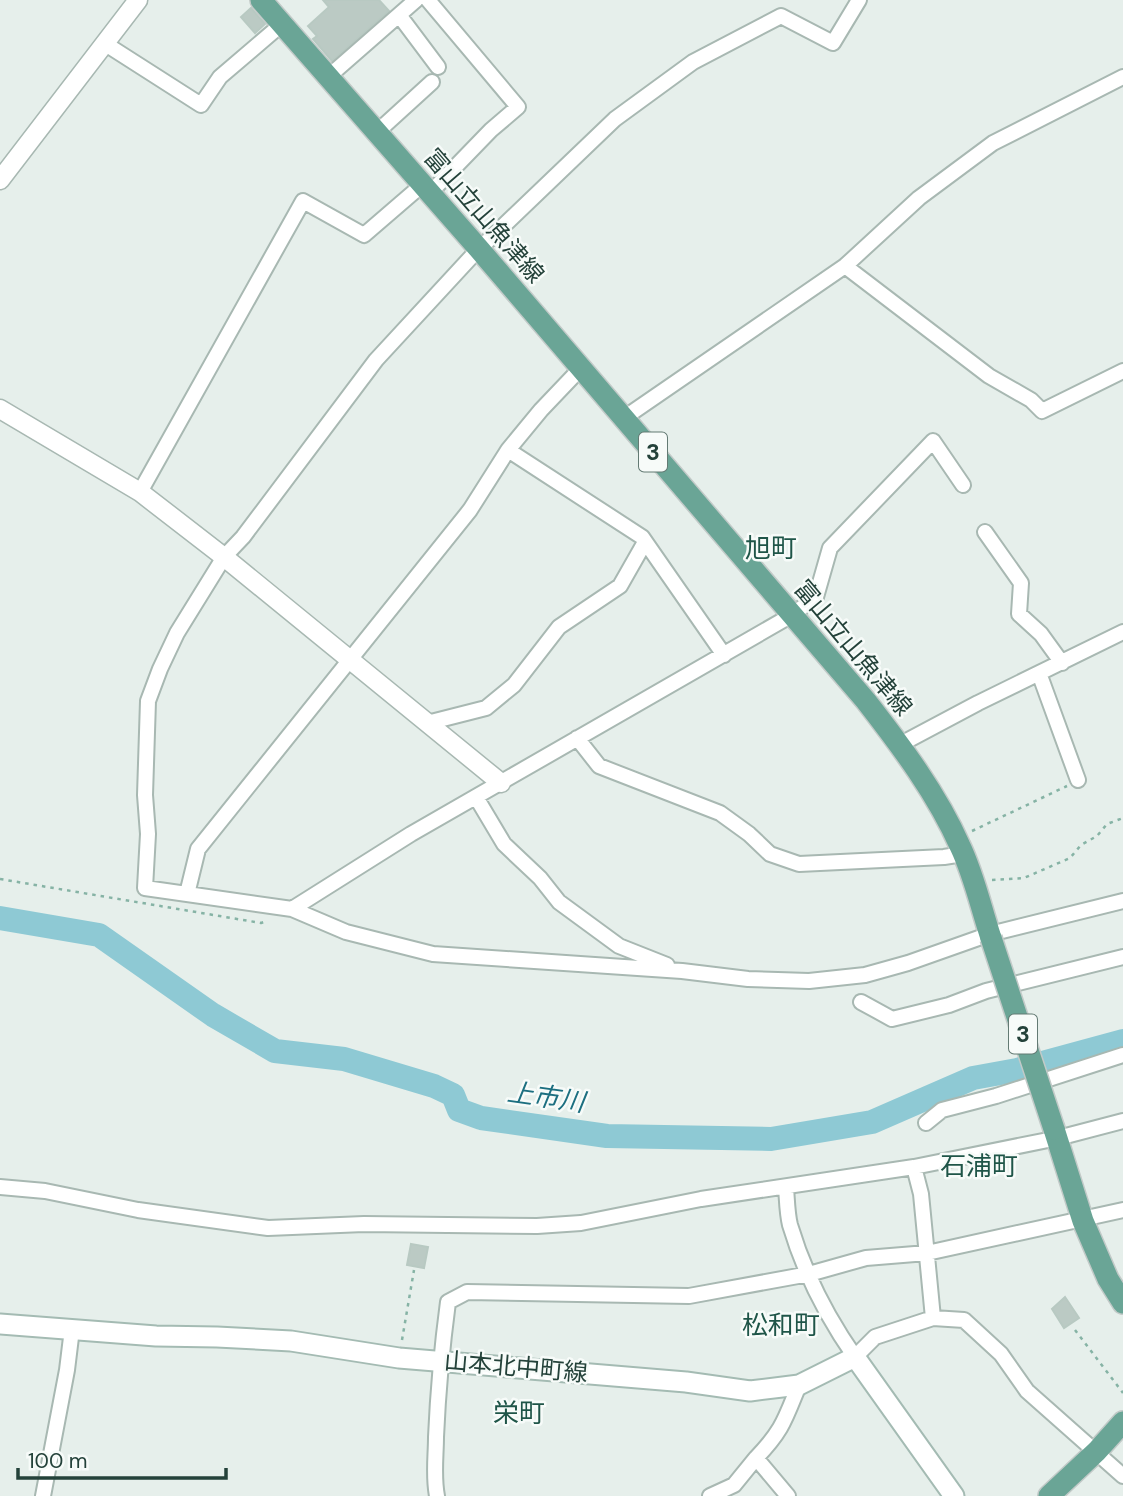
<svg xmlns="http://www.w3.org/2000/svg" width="1123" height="1496" font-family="'DM Sans','Noto Sans JP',sans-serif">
<rect width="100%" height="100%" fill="#e6efeb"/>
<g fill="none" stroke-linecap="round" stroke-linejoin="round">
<path stroke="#8ec9d4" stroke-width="24" d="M0,918L99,935L213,1015L275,1051L344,1059L434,1086L453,1095L459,1110L481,1118L607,1136L771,1139L872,1122L973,1078L1017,1070L1123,1041"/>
</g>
<path fill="#bbcac4" stroke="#b8c9c2" stroke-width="2" d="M323,0H379L389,11L332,61L313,39L317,36L308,26L329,7Z
M251,8L265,24L255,33L241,17Z
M411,1244L428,1247L424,1268L407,1265Z
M1065,1297L1079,1318L1064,1328L1052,1309Z"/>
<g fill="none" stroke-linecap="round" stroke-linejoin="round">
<g stroke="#a8b8b2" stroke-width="18">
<path id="minor" d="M428,0L518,107L491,130L429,194
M859,0L833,43L781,16L693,62L615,119L473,255L376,360L243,537L224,557L177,633L160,669L148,701L145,795L148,834L145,888L292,909L346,932L433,954L682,971L748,979L809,981L865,975L908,963L990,934L1123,901
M399,15L438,67
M104,43L201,105L220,77L282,24
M328,77L416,0
M376,133L432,82
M845,266L989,376L1031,400L1042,411L1123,371
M624,418L845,266L919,198L993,143L1123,77
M508,450L541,410L581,368
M140,492L303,201L364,235L422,185
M985,532L1021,583L1019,614L1041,634L1062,663
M1039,673L1078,780
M427,723L486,708L514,685L559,627L620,586L645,542
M577,738L599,766L720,813L749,834L770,854L799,864L944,857L963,854
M899,745L978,703L1123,632
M476,797L504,844L540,878L559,902L619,946L667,965
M187,894L198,849L470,510L508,450L642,537L724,655
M292,909L411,834L792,615L816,597L830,548L933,441L963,485
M861,1002L892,1019L949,1005L986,991L1123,957
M926,1123L942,1110L996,1096L1123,1055
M914,1167L921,1194L933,1318L964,1320L1001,1354L1027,1391L1123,1476
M0,1187L45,1191L138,1210L268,1228L364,1224L537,1226L581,1223L701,1199L914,1167L1058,1138L1123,1121
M786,1187C787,1199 787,1213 790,1225C804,1272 827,1317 855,1357L875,1337L933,1318
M43,1496L67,1370L72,1329
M437,1496C433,1476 436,1456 436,1437C438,1391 442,1347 448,1302L467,1292L689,1296L809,1274L866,1258L927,1253L1123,1210
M710,1496L734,1485L756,1458
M788,1496L756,1458C783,1430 785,1419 799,1385"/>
</g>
<g stroke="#a8b8b2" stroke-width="21">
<path id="tertiary" d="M0,180L138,0
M0,409L140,492L224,557L501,783"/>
</g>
<g stroke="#a4bbb3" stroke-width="23">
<path id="secondary" d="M0,1324L156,1336L217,1337L291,1341L399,1358L686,1382L750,1391L799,1385L855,1357L954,1496"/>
</g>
<g stroke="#c2cac8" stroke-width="24">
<path id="primary" d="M261,0L479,249L866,701C901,746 937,794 960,846C974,875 981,908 991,938
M1054,1129L1083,1221L1108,1279L1123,1303
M1049,1496L1097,1451L1123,1422"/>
</g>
<path stroke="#86b3a5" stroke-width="2.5" stroke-dasharray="3.5 5" stroke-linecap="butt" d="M972,831L1067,786
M0,879L261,923L267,921
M992,880L1024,878L1070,858L1081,845L1097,836L1107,824L1123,818
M1075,1330L1123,1393
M402,1340L414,1270"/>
<use href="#minor" stroke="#fff" stroke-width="14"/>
<use href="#tertiary" stroke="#fff" stroke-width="18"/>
<use href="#secondary" stroke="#fff" stroke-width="19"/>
<use href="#primary" stroke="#6aa596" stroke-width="21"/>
<g stroke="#c2cac8" stroke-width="24" stroke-linecap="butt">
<path id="primary-bridge" d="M991,938L1054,1129"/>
</g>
<use href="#primary-bridge" stroke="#6aa596" stroke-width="21"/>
</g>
<g text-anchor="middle" stroke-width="5" stroke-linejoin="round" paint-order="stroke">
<g fill="#f7fbf9" stroke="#637a73" stroke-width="2">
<rect x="639" y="432.5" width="28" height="39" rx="5"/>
<rect x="1009" y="1014.5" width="28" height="39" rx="5"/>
</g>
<g font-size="23" font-weight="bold" fill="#24423a">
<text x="653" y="460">3</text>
<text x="1023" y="1042">3</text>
</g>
<g font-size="24" fill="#24423a" stroke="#f7fbf9">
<text transform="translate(484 216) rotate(49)" y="8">富山立山魚津線</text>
<text transform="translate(853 648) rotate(50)" y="8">富山立山魚津線</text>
<text transform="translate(516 1367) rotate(5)" y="8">山本北中町線</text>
</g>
<g font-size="26" fill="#1f5548" stroke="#f7fbf9">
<text x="771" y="557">旭町</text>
<text x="979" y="1175">石浦町</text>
<text x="781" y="1334">松和町</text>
<text x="519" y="1422">栄町</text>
</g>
<g font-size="26" font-style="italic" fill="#1c6f80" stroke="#f7fbf9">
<text transform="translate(546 1097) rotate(8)" y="9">上市川</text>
</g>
</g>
<path d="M18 1468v10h208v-10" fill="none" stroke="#24423a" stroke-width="3.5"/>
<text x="28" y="1468" font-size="21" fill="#24423a" stroke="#f7fbf9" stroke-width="5" paint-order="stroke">100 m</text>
</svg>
